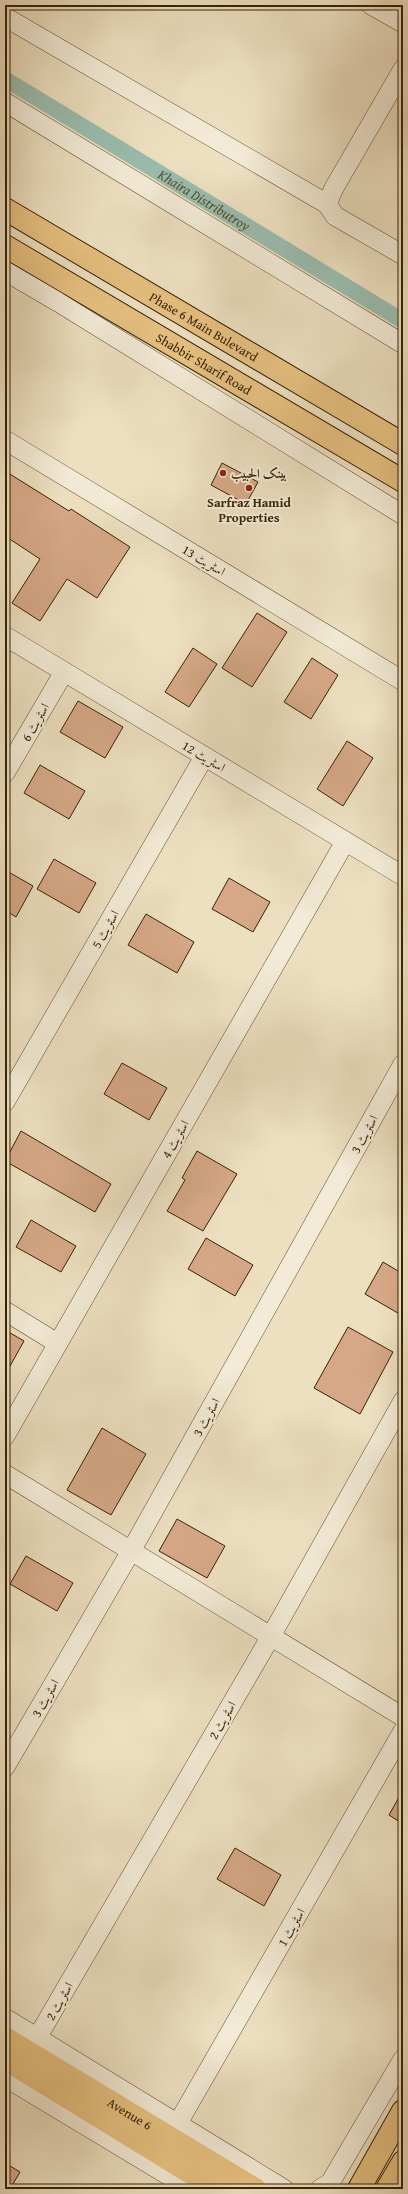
<svg xmlns="http://www.w3.org/2000/svg" width="408" height="2194" font-family="'Gentium Book Plus',Amiri,serif">
<rect width="100%" height="100%" fill="#ede0c1"/>
<filter id="stains"><feTurbulence type="fractalNoise" baseFrequency=".005" numOctaves="4"/><feColorMatrix values="0 0 0 0 .2 0 0 0 0 .09 0 0 0 0 .02 0 0 0 .5 -.17"/></filter>
<radialGradient id="worn" r=".72"><stop offset=".6" stop-color="#630" stop-opacity="0"/><stop offset="1" stop-color="#630" stop-opacity=".3"/></radialGradient>
<g fill="none" stroke-linecap="round" stroke-linejoin="round">
<path stroke="#9abdaf" stroke-width="16" id="s1" d="M5,79L403,321"/>
</g>
<path fill="#d6a887" stroke="#372304" d="M222,463L258,482L246,504L211,485Z
M5,471L69,511L71,509L130,547L97,598L67,579L40,621L12,603L40,559L5,536Z
M257,613L287,632L252,687L222,668Z
M193,648L217,664L189,707L165,692Z
M312,658L338,675L311,719L284,702Z
M78,701L123,727L105,758L60,732Z
M347,741L373,758L343,806L317,789Z
M40,765L85,791L69,819L24,793Z
M54,859L96,883L79,913L37,889Z
M5,870L33,886L16,917L5,910Z
M229,878L270,902L253,932L212,909Z
M146,914L194,942L177,973L128,945Z
M122,1063L167,1088L149,1120L104,1094Z
M21,1131L111,1184L95,1212L5,1161Z
M197,1151L237,1174L203,1231L167,1211L185,1180L182,1178Z
M31,1220L76,1246L61,1272L16,1247Z
M206,1238L253,1265L235,1296L188,1269Z
M383,1262L403,1274V1316L365,1294Z
M348,1327L393,1352L360,1414L314,1388Z
M5,1330L24,1341L5,1375Z
M102,1428L146,1454L111,1515L67,1490Z
M177,1519L225,1546L207,1578L159,1551Z
M26,1556L73,1583L57,1611L10,1584Z
M403,1790V1824L389,1815Z
M235,1848L281,1875L264,1906L217,1879Z
M5,2163L20,2172L10,2189H5Z"/>
<g fill="none" stroke-linecap="round" stroke-linejoin="round">
<g stroke="#645233" stroke-width="20">
<path id="minor" d="M371,5L403,23
M5,17L327,204
M403,69L334,188L327,204L335,216L403,255
M5,102L403,344
M5,271L58,302L403,515
M5,440L403,681
M5,636L403,876
M5,773L64,672
M5,1102L204,757
M5,1311L57,1343
M5,1436L345,842
M5,1474L403,1717
M5,1767L131,1551L403,1064
M5,2018L284,2189
M37,2038L271,1636L403,1401
M5,2077L191,2189
M178,2123L403,1731
M320,2189L330,2183L403,2059"/>
</g>
<g stroke="#372304" stroke-width="24">
<g id="major">
<path id="s2" d="M5,209L403,444"/>
<path id="s3" d="M5,246L403,481"/>
<path id="s4" d="M5,2038L255,2189"/>
<path d="M5,2059L217,2189"/>
<path d="M359,2189L403,2111"/>
<path d="M387,2189L403,2162"/>
</g>
</g>
<use href="#minor" stroke="#f3ebd7" stroke-width="19"/>
<use href="#major" stroke="#e6c080" stroke-width="22"/>
</g>
<g fill="#8f2418" stroke="#f3ebd7" stroke-width="1.5">
<circle cx="223" cy="473" r="4"/>
<circle cx="249" cy="488" r="4"/>
</g>
<g text-anchor="middle" stroke-width="4" stroke-linejoin="round" paint-order="stroke">
<g font-size="13" fill="#372304" stroke="#f3ebd7">
<text dy="5" stroke="none"><textPath href="#s2" startOffset="231">Phase 6 Main Bulevard</textPath></text>
<text dy="5" stroke="none"><textPath href="#s3" startOffset="231">Shabbir Sharif Road</textPath></text>
<text transform="translate(204 560) rotate(31)" y="5">اسٹریٹ 13</text>
<text transform="translate(35 722) rotate(-60)" y="5">اسٹریٹ 6</text>
<text transform="translate(204 756) rotate(31)" y="5">اسٹریٹ 12</text>
<text transform="translate(105 929) rotate(-60)" y="5">اسٹریٹ 5</text>
<text transform="translate(364 1134) rotate(-61)" y="5">اسٹریٹ 3</text>
<text transform="translate(175 1139) rotate(-60)" y="5">اسٹریٹ 4</text>
<text transform="translate(206 1417) rotate(-61)" y="5">اسٹریٹ 3</text>
<text transform="translate(45 1698) rotate(-60)" y="5">اسٹریٹ 3</text>
<text transform="translate(222 1720) rotate(-60)" y="5">اسٹریٹ 2</text>
<text transform="translate(291 1927) rotate(-60)" y="5">اسٹریٹ 1</text>
<text transform="translate(59 2001) rotate(-60)" y="5">اسٹریٹ 2</text>
<text dy="5" stroke="none"><textPath href="#s4" startOffset="146">Avenue 6</textPath></text>
</g>
<g font-size="13" font-weight="bold" fill="#372304" stroke="#f3ebd7" text-anchor="start">
<text x="231" y="478">بينک الحبيب</text>
<text x="249" y="507" text-anchor="middle">Sarfraz Hamid<tspan x="249" dy="15">Properties</tspan></text>
</g>
<g font-size="14" font-style="italic" fill="#555137" stroke="#f3ebd7">
<text dy="5" stroke="none"><textPath href="#s1" startOffset="233">Khaira Distributroy</textPath></text>
</g>
</g>
<rect width="408" height="2194" fill="none" stroke="#ede0c1" stroke-width="20"/>
<rect x="6" y="6" width="396" height="2182" fill="none" stroke="#372304" stroke-width="2"/>
<rect x="10" y="10" width="388" height="2174" fill="none" stroke="#372304"/>
<rect width="100%" height="100%" filter="url(#stains)"/>
<rect width="100%" height="100%" fill="url(#worn)"/>
</svg>
